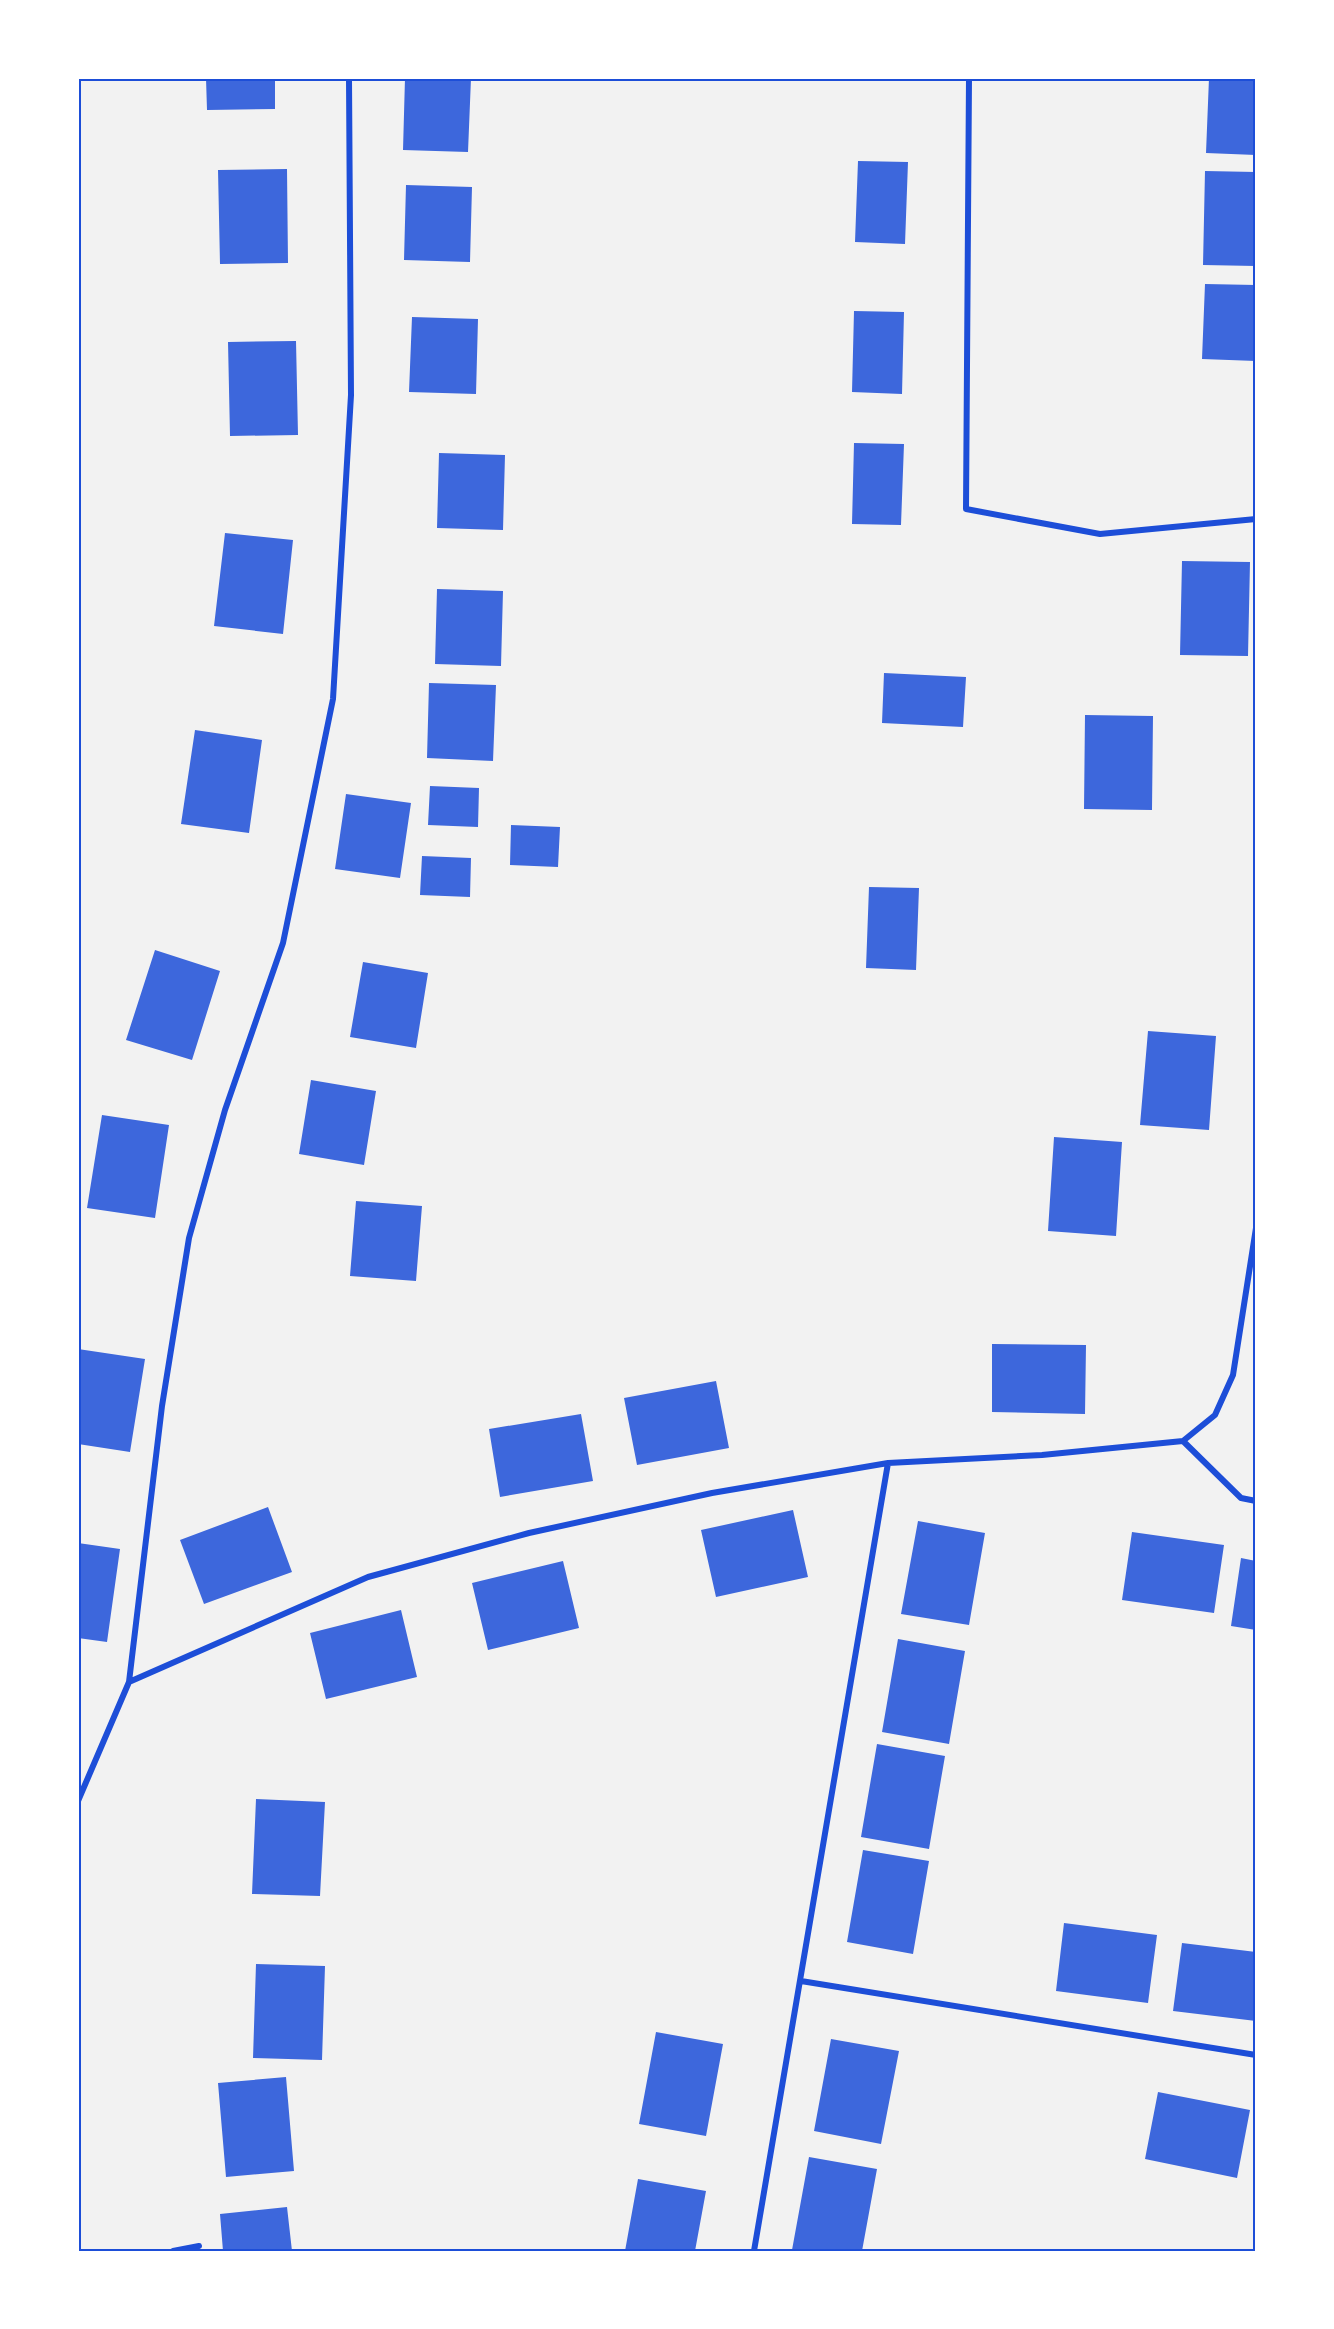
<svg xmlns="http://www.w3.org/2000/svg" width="1334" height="2329" font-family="'DM Sans',sans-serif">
<rect width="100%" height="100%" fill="#f2f2f2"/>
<path fill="#3d67dc" d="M206,78H275V109L207,110Z
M405,78H471L468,152L403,150Z
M1209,78L1256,79V155L1206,153Z
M858,161L908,162L905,244L855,242Z
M287,169L288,263L220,264L218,170Z
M1205,171L1256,172V266L1203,265Z
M406,185L472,187L470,262L404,260Z
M1205,284L1256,285V361L1202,359Z
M854,311L904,312L902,394L852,392Z
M412,317L478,319L476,394L409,392Z
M296,341L298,435L230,436L228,342Z
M854,443L904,444L901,525L852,524Z
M439,453L505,455L503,530L437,528Z
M225,533L293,540L283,634L214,626Z
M1182,561L1250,562L1248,656L1180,655Z
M437,589L503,591L501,666L435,664Z
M884,673L966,677L963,727L882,723Z
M429,683L496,685L493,761L427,758Z
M1085,715L1153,716L1152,810L1084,809Z
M195,730L262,740L249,833L181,824Z
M430,786L479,788L478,827L428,825Z
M346,794L411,803L400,878L335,869Z
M511,825L560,827L558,867L510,865Z
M422,856L471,858L470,897L420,895Z
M869,887L919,888L916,970L866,968Z
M155,950L220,971L192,1060L126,1040Z
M363,962L428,973L416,1048L350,1037Z
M1148,1031L1216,1036L1209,1130L1140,1125Z
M311,1080L376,1091L364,1165L299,1154Z
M102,1115L169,1125L155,1218L87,1208Z
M1054,1137L1122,1142L1116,1236L1048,1231Z
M356,1201L422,1206L416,1281L350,1276Z
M992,1344L1086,1345L1085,1414L992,1412Z
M78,1349L145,1359L130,1452L78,1444Z
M716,1381L729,1448L637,1465L624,1398Z
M581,1414L593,1481L500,1497L489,1429Z
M268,1507L292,1572L204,1604L180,1540Z
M793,1510L808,1577L716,1597L701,1530Z
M918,1521L985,1533L969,1625L901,1614Z
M1132,1532L1224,1545L1214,1613L1122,1600Z
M78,1543L120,1549L107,1642L78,1638Z
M1241,1558L1256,1561V1630L1231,1626Z
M563,1561L579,1628L488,1650L472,1583Z
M401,1610L417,1677L326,1699L310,1633Z
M898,1639L965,1651L949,1744L882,1732Z
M877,1744L945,1756L929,1849L861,1837Z
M256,1799L325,1802L320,1896L252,1894Z
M863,1850L929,1861L913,1954L847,1942Z
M1064,1923L1157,1935L1148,2003L1056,1991Z
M1182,1943L1256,1952V2021L1173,2011Z
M256,1964L325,1966L322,2060L253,2058Z
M656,2032L723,2044L706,2136L639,2124Z
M831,2039L899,2051L881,2144L814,2131Z
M286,2077L294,2171L226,2177L218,2083Z
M1158,2092L1250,2110L1237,2178L1145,2159Z
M809,2157L877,2169L862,2251L792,2250Z
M638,2179L706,2191L695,2251H625Z
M287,2207L292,2251H223L220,2214Z"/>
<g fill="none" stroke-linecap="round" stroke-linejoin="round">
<path stroke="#1d4ed8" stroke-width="6" d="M969,78L966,509L1100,534L1256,519
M1183,1441L1241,1498L1256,1501
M129,1682L162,1406L189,1238L225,1110L283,943L333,699L351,395L349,78
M78,1801L129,1682L368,1577L529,1533L712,1493L888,1463
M801,1981L1256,2055
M173,2251L199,2246
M754,2251L888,1463L1042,1455L1183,1441L1215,1415L1233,1375L1256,1228"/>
</g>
<rect width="1334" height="2329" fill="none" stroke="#ffffff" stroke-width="159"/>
<rect x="80" y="80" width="1174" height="2170" fill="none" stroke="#1d4ed8" stroke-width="2"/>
</svg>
